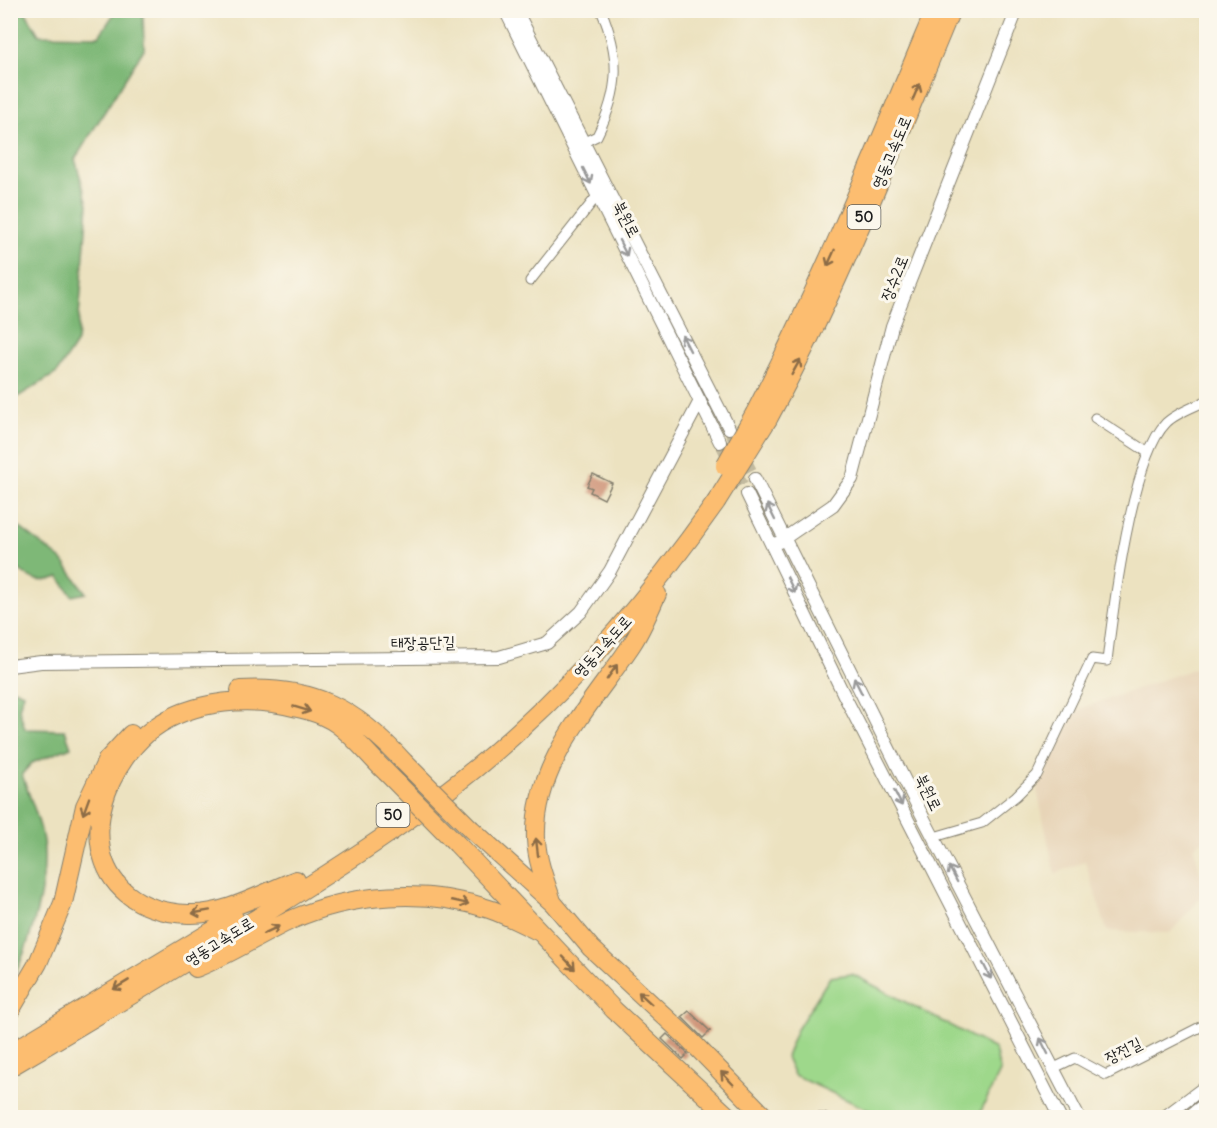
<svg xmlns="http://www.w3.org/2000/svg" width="1217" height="1128" font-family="Delius,'Poor Story',sans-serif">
<rect width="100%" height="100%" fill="#fbf7ec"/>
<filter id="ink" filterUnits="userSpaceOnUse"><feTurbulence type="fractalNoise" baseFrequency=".0167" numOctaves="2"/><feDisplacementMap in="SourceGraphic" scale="12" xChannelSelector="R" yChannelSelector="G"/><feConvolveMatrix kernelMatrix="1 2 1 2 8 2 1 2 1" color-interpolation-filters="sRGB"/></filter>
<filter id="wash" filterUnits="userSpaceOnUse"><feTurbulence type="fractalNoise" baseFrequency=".008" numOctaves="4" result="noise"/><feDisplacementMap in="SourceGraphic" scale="24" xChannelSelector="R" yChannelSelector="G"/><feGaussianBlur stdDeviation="1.35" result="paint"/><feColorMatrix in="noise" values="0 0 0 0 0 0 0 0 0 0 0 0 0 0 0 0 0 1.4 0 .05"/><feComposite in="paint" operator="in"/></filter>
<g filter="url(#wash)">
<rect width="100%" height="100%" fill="#ece2c0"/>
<path fill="#e7d4b7" d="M1204,665L1206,673V838L1194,847L1205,893L1170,933L1107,931L1085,861L1055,874L1037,790L1074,711Z"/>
<path fill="#9ed88b" stroke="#5d7a54" stroke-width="1.5" d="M852,974L995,1049L1000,1072L978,1117H883L794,1075L786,1057L796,1031L830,977Z"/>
<path fill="#7eb877" stroke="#4d6a4a" stroke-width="1.5" d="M25,11L39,35L99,36L116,11H143L144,49L75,159L88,204L77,342L57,373L11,401L10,15Z
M10,520L62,560L86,593L72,596L59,577C33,586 31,577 11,564Z
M14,689L23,693L19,709L25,729L65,730L71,747L32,763L22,774C28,794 38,814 42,835C51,877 30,945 11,983L10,691Z"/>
<g id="blocks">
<path fill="#d0977b" d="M593,474L612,483L604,499L590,492L592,488L587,486Z
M689,1011L710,1031L703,1038L682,1017Z
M667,1034L688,1054L683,1059L662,1039Z"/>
</g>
</g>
<g filter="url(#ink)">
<use href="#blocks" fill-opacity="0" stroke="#847f6e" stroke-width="1.5"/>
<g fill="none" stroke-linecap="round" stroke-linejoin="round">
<path stroke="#c2ba9f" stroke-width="12" stroke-dasharray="12 6" stroke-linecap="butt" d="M729,428L755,479
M720,442L747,494"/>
<g stroke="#847f6e" stroke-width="11">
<path id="minor" d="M582,143L597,136C620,90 621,57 601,10
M530,281L597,196
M1095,418L1147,452
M934,837L982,823L1016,796L1037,775L1092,659L1107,661C1113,610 1132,457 1166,423C1176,413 1194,407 1206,401
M1054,1068L1075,1058L1106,1075L1206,1024
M817,1118H824"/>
</g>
<g stroke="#847f6e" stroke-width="14">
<path id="tertiary" d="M505,10L720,442
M516,10L729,428
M755,479L922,815L1079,1118
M747,494L843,693L1060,1118
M779,542L833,505L852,479L892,326L1017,10
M10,666L41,662L499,657L547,643L581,612L610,571L700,401
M1163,1118L1206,1086
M1187,1118L1206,1103"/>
</g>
<g stroke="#847f6e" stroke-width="20">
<path id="motorway" d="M755,413C822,282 878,146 935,10
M768,419C839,288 893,148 951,10
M240,690C313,686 355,708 404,762
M471,829L553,903L591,948L688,1038L766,1118
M457,844L614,1010L730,1118
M296,880C263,893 224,916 188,914C81,909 78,802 141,739C174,706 228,697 273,703C295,707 319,711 337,724C354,736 371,758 386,772
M552,901C545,881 537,861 536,839C533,763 593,703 632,644C642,629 649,611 657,594
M196,968C229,955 259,935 291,920C352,893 426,888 489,909C507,915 523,924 540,932
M10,1011L38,963L63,903L85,806L107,760L131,734
M10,1053L234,918
M10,1067C89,1021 168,973 246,925C342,866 439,805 522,728C596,661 658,584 716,502"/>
</g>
<use href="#minor" stroke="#fff" stroke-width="9"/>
<use href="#tertiary" stroke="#fff" stroke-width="12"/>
<use href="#motorway" stroke="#fcbd6f" stroke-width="18"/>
<g stroke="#847f6e" stroke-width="20" stroke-linecap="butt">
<path id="motorway-bridge" d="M725,466L755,413
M716,502L768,419
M404,762L471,829
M386,772L457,844"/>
</g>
<use href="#motorway-bridge" stroke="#fcbd6f" stroke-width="18"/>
</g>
<defs><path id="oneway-shaft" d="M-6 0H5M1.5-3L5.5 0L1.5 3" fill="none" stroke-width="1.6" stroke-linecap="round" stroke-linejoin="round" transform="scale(1.5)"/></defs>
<g stroke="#8c6c46">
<use href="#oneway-shaft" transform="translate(916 92) rotate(-67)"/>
<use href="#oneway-shaft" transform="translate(831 258) rotate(114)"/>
<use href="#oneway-shaft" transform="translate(796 367) rotate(-61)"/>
<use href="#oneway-shaft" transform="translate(612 672) rotate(-55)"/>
<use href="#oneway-shaft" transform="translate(302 709) rotate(17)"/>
<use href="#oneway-shaft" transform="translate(86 806) rotate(110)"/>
<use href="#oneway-shaft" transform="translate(537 847) rotate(-97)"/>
<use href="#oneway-shaft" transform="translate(460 902) rotate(12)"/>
<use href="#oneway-shaft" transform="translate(201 912) rotate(170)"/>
<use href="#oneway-shaft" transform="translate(271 930) rotate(-25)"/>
<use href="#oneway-shaft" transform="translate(569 963) rotate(47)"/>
<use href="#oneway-shaft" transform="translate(121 985) rotate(149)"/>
<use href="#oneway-shaft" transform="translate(645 998) rotate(-137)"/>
<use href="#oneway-shaft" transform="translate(727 1078) rotate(-134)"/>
</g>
<g stroke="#999">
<use href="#oneway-shaft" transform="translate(587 176) rotate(64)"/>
<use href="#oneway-shaft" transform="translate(623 248) rotate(63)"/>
<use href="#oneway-shaft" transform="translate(686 343) rotate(-117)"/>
<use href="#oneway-shaft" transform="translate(771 512) rotate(-116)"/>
<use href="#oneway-shaft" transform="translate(791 585) rotate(64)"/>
<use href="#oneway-shaft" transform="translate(858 686) rotate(-117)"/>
<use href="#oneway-shaft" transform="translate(898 798) rotate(63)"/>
<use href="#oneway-shaft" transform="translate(953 874) rotate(-118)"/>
<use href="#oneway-shaft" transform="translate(987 971) rotate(63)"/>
<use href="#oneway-shaft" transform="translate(1044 1046) rotate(-117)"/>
</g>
</g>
<g text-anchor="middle" stroke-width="6" stroke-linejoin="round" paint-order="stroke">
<g fill="#fbf7ec" stroke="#5f5e5a" stroke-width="1.5">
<rect x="847.5" y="205" width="33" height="24" rx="4.5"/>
<rect x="376.5" y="803" width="33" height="24" rx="4.5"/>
</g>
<g font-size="15" font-weight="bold" fill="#1c1c1c">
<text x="864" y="222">50</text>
<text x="393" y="820">50</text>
</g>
<g font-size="16" fill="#1c1c1c" stroke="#fbf7ec">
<text transform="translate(891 152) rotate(-67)" y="6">영동고속도로</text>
<text transform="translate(627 219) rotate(63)" y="6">북원로</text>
<text transform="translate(894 278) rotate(-68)" y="6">장수2로</text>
<text transform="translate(423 642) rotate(-1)" y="6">태장공단길</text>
<text transform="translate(602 646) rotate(-48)" y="6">영동고속도로</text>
<text transform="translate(929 792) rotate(64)" y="6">북원로</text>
<text transform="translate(219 941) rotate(-32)" y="6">영동고속도로</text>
<text transform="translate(1123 1050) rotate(-27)" y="6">장전길</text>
</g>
</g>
<rect width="1217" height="1128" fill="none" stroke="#fbf7ec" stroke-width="36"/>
</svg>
